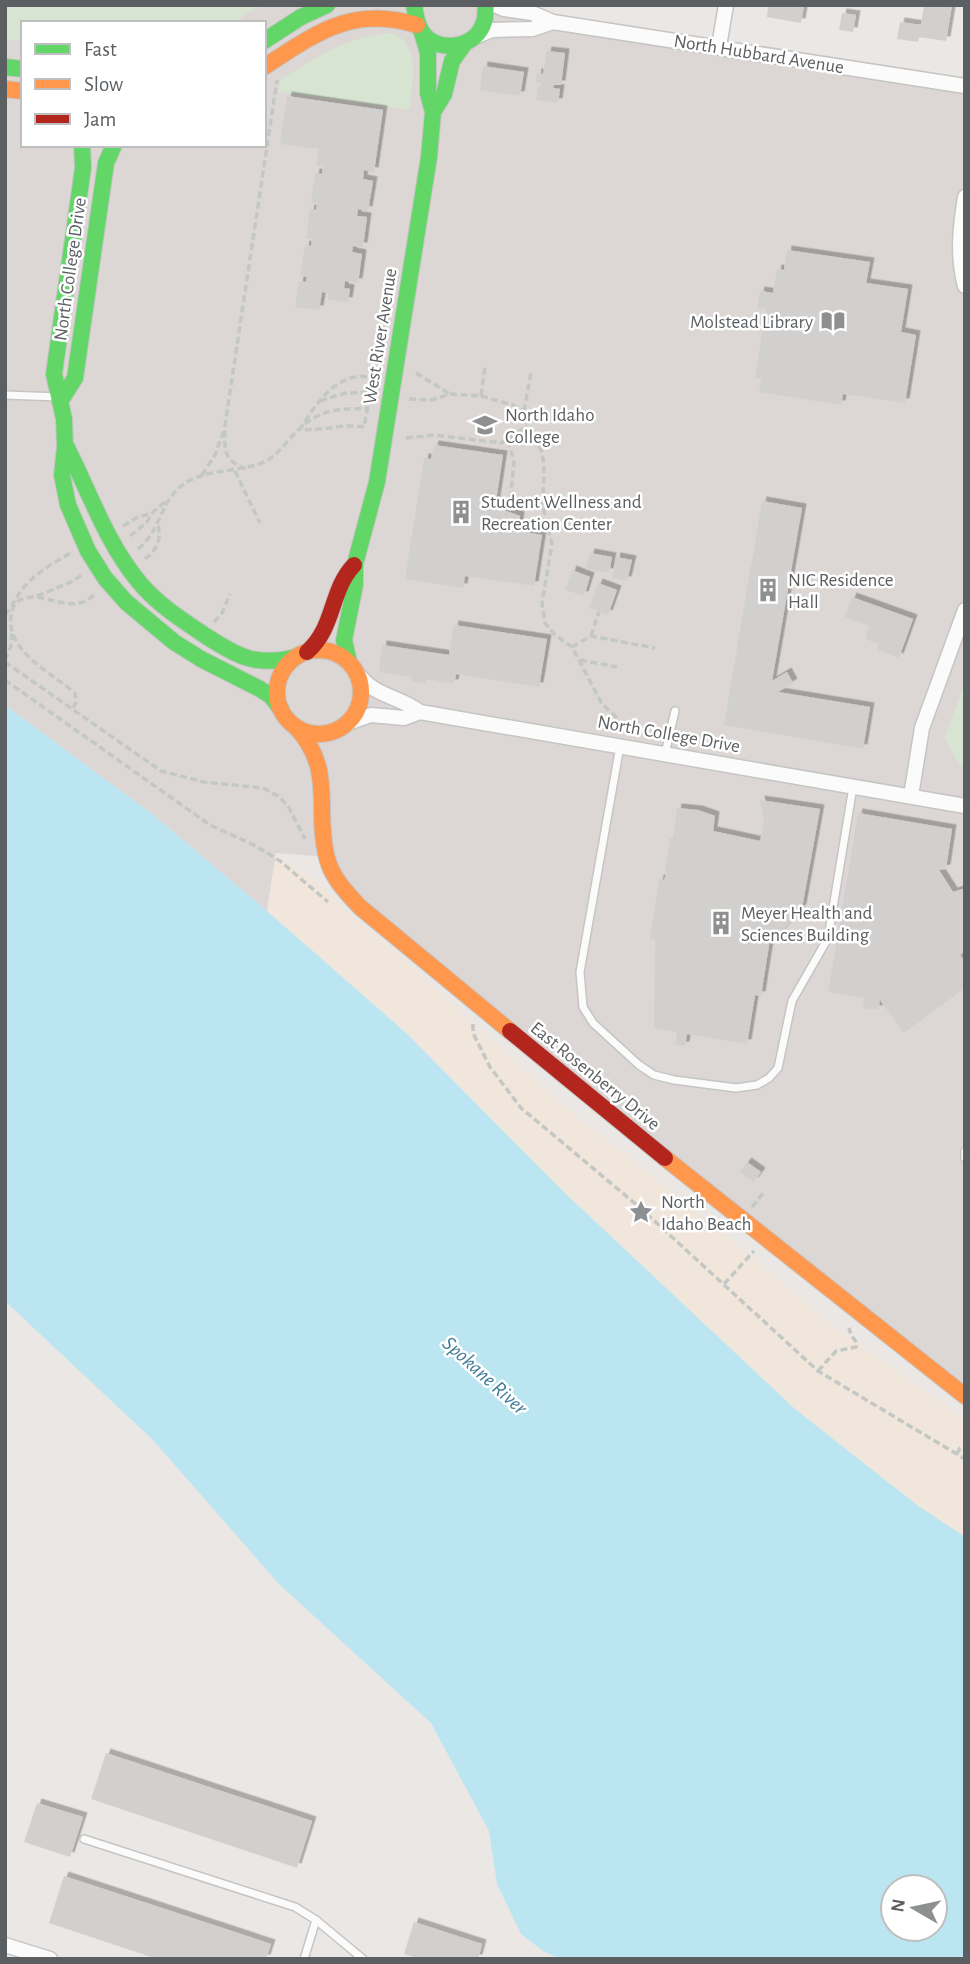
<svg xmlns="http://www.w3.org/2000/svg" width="970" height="1964" font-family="'Alegreya Sans',sans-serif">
<defs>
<filter id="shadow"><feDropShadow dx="4.5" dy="-4.5" stdDeviation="0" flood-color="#0004"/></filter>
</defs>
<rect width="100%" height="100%" fill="#eae7e4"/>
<path fill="#dcd7d4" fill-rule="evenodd" d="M5,5H495L965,86V1396L360,907L327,857L276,853L267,911L152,814L5,705ZM23,23H264V145H23Z"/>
<path fill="#d7e4d1" d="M5,5H261L233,23H23V40H5Z
M392,33C422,45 411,84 410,110L279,92L280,80C316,58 349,35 392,33Z
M965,681V766L959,765L945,738Z"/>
<path fill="#f1e6db" d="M276,853L325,888L349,913L386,943L566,1108L718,1228L823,1318L965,1420V1537L917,1505L795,1409L567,1195L405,1032L267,911Z"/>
<path fill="#bbe6f1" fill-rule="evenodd" d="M5,705L152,814L267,911L405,1032L567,1195L795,1409L917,1505L965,1537V1959H561L543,1951L521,1934L497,1884L489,1831L431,1723L279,1584L153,1440L5,1301ZM893,1887H935V1929H893Z"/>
<path fill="#d2d0ce" filter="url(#shadow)" d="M768,5H804L801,23L767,17Z
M924,5H952L946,41L919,37L918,42L897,39L900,22L921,25Z
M842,13L856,15L853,32L839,30Z
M547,51L565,53L561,85H554L553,88L560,89L558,103L536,100L538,86H542V83L536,82L537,73L543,74Z
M483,66L524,72L520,96L480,90Z
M287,96L383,110L374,172L364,170L363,179L373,181L368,211L358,209L357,216L367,217L363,247L353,246L352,252L362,254L358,283L345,281L344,288L350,289L348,302L328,299V293L322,292L319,310L295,307L299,281L306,282L307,276L300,275L305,245L311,246L312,239L306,238L310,209L316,210L317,203L311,202L315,173L322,174L323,167L316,166L319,149L280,144Z
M787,250L870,262L866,283L908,289L901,332L916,335L905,403L843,394L841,405L759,392L761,379L755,378L766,309L757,308L760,291L773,293L777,269L784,270Z
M434,445L503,455L495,507L520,516L518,531L542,535L534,586L465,576L463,588L405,579L424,458L431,459Z
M762,501L802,508L772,681L787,672L793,683L778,692L870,707L863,749L724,725Z
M590,553L612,557L609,573L586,569Z
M616,557L632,560L627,581L612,578Z
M572,570L590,577L584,596L565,590Z
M598,583L617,590L608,615L589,608Z
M852,597L913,619L899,658L877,650L879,644L865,639L869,626L845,617Z
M454,625L547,639L539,687L456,674L454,684L427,679L426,684L411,681L412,677L379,672L382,645L449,655Z
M760,800L820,809L802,908L775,940L770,939L761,996L755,995L747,1044L687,1034L685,1046L675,1045L677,1032L654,1028L655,940L650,939L659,879L664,880L667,871H665L670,838H673L677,808L698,810L715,816L713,831L760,841L764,823Z
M858,813L952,829L946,869L939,870L953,892L963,889L965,892V951L960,955L965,961V988L904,1033L880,1000L878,1010L863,1008L864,998L828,992Z
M747,1162L761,1172L754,1182L740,1172Z
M106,1753L312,1821L297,1868L91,1799Z
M37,1803L83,1817L70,1857L24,1842Z
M64,1876L271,1944L266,1959H157L49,1923Z
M414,1922L482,1944L478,1959H420L404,1954Z"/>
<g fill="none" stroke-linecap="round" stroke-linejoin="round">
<g stroke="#c4c5c4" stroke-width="10">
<path id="lane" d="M5,395L59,397
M620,746L580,972L583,1007L593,1023L639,1065L654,1075L674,1080L736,1088L757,1085L769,1078L778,1068L792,1001L828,938L853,787
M665,754L675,711
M965,1151V1158
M84,1839L295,1907L316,1920L363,1959
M304,1959L316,1920"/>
</g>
<g stroke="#c4c5c4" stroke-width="17">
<path id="street" d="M495,5L504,9L532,13L553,22L965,86
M475,37L492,30L532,29L553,22
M719,46L726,5
M965,197C960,228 957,256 965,286
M356,671C374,698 396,694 420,712L965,806
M348,723L371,715L404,718L420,712
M911,796L922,728L965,610
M5,1945L50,1959"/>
</g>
<g stroke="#c5c5c5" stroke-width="18">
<path id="fast" d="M414,5C416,16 417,27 425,36C443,54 477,46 484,22C486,17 485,10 486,5
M264,41L301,17L327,5
M5,67L23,69
M433,112L444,94L452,61L465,43
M82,145L83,168L54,374L64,419L65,447L62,475L68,505L88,551L105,578L126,602L174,642L201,659L260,689L271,696L281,709
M63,397L75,378L106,163L114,145
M65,444C89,490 105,541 139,582C157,604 182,620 206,636C238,657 257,667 296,657
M349,662L344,640L355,585V564L377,482L429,157L433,112L428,93V53L422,33"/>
</g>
<g stroke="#c5c5c5" stroke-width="18">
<path id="slow" d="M264,67C316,33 353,5 417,25
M5,89L23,91
M277 692a42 42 0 1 1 84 0a42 42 0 1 1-84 0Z
M295,726C336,770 314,808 327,858C332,878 347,893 360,907L510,1031
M665,1158L965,1396"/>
</g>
<g stroke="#c5c5c5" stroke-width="18">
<path id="jam" d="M307,652C335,628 330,590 354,565
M510,1031L665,1158"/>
</g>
<path stroke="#c4c8c5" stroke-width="3.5" stroke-dasharray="7 3.5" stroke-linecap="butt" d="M416,373L450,394
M360,376L373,378L364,427C342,423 321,432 300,429C315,406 330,380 360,376Z
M481,396L513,405L524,411L528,426L541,450L544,464L543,506L552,544L542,603L545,623L555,635L572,647L602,704L617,718L623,729
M409,399L432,400L450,394L481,396L485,365
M320,401C338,394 352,391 371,393
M524,411L531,372
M406,438L434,435L502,443L527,426
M508,440L514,462L510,501L543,506
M246,469C221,459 225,449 225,425L277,80
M235,471L260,523
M202,475L215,455L224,430
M123,526L136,518L152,513L167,500
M130,536L147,522L152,513
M138,549C161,530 159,505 180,487C202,468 236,473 262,463C273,458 279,451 287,442C311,413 330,407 367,409
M145,559C158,549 161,540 158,524
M37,596L69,583L84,574
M5,615C13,606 16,596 24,587C36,573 53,563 69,554L70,556
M214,622L222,613L230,594
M591,636L599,612
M572,647L591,636L655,648
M5,660L11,646L12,632
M580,660L617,667
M5,662L161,771L204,782L263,788L280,797L289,808L305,839
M5,680L210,825L256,846L280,861L328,902
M73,708L76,702L75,693C52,673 2,650 12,611C14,601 23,597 33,597C55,598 75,613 94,595
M473,1024V1033L490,1067L521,1108L637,1205L818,1371L965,1459
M752,1207L764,1192
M724,1284L754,1251
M818,1371L836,1351L856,1347L857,1343L851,1335L849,1328
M957,1454L960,1448L965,1445"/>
<use href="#lane" stroke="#fcfbfb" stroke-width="7"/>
<use href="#street" stroke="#fcfbfb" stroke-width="14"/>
<use href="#fast" stroke="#63d668" stroke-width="16"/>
<use href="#slow" stroke="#ff974d" stroke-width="16"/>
<use href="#jam" stroke="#b3261e" stroke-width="16"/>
</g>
<defs>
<g id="library-bare" transform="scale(1.89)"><path d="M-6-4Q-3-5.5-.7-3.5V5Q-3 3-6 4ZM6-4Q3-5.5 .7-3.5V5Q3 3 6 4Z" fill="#8d8f90" stroke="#fff" stroke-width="2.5" paint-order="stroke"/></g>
<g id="university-bare" transform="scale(1.89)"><path d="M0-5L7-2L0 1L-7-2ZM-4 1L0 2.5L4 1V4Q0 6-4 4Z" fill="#8d8f90" stroke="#fff" stroke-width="2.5" paint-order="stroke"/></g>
<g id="building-bare" transform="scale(1.89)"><path d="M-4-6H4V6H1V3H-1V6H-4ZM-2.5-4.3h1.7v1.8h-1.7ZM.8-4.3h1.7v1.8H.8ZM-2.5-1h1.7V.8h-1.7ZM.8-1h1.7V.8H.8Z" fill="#8d8f90" stroke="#fff" stroke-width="2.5" paint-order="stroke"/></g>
<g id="sight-bare" transform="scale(1.89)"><path d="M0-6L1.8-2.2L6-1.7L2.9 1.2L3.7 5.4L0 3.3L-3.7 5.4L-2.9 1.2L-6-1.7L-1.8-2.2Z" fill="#8d8f90" stroke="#fff" stroke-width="2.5" paint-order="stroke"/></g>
</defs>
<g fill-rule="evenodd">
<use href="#library-bare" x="833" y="321"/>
<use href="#university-bare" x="485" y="425"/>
<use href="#building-bare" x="461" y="512"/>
<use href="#building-bare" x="768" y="590"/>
<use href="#building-bare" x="721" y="923"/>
<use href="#sight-bare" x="641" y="1212"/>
</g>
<g text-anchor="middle" stroke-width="5" stroke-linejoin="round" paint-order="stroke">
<g font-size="19" fill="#5b5f62" stroke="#fff">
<text transform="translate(759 53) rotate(9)" y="7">North Hubbard Avenue</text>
<text transform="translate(69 269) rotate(-82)" y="7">North College Drive</text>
<text transform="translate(379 336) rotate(-81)" y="7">West River Avenue</text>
<text transform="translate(669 733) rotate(10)" y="7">North College Drive</text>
<text transform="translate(596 1075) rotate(39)" y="7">East Rosenberry Drive</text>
</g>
<g font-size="19" fill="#5b5f62" stroke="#fff" text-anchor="start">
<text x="813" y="328" text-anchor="end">Molstead Library</text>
<text x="505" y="421">North Idaho<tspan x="505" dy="22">College</tspan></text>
<text x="481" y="508">Student Wellness and<tspan x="481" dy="22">Recreation Center</tspan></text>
<text x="788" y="586">NIC Residence<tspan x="788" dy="22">Hall</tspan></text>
<text x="741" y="919">Meyer Health and<tspan x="741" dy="22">Sciences Building</tspan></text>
<text x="661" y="1208">North<tspan x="661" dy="22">Idaho Beach</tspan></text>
</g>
<g font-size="21" font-style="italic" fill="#417d97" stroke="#fff">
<text transform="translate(485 1375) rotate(42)" y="7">Spokane River</text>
</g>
</g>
<rect width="970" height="1964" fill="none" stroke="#5b5f62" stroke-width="14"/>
<rect x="21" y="21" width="245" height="126" fill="#ffffff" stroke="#bdbfc0" stroke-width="2"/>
<rect x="35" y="44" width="35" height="10" fill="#63d668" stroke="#bdbfc0" stroke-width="2"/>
<text x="84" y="56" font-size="21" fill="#5b5f62">Fast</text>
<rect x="35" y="79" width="35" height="10" fill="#ff974d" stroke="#bdbfc0" stroke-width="2"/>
<text x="84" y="91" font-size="21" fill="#5b5f62">Slow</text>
<rect x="35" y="114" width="35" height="10" fill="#b3261e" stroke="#bdbfc0" stroke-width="2"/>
<text x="84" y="126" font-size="21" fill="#5b5f62">Jam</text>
<g transform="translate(914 1908) rotate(279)"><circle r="33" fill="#ffffff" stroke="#bdbfc0" stroke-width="2"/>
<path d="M0-5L12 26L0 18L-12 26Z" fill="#8d8f90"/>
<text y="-10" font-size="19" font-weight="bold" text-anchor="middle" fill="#5b5f62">N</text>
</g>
</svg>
